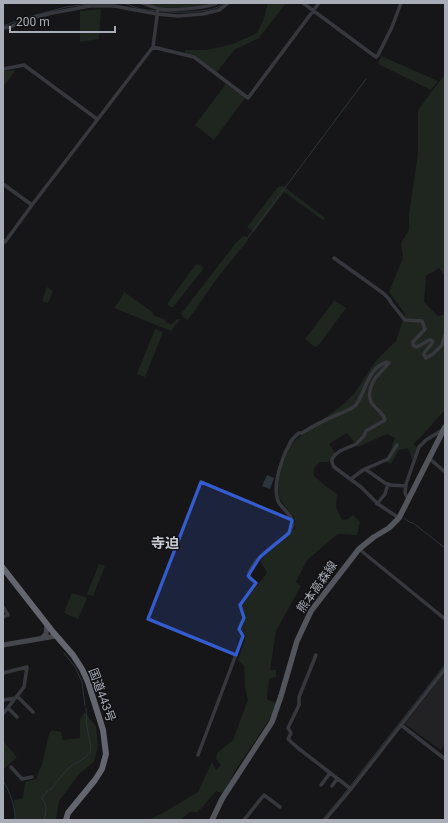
<svg xmlns="http://www.w3.org/2000/svg" width="448" height="823" font-family="Roboto,'Noto Sans JP',sans-serif">
<rect width="100%" height="100%" fill="#161618"/>
<path fill="#222225" d="M445,672V745L441,750L405,724Z"/>
<path fill="#1e261f" d="M147,3H214C199,7 174,9 159,7C155,6 151,4 147,3Z
M268,3H286L259,38L234,50L217,72L194,55L185,53V50H207L233,44L257,33L263,21Z
M101,9L99,39L80,42V11Z
M381,56L438,81L431,90L378,64Z
M16,70L3,87V71Z
M445,74V276L439,268L426,276L424,302L438,316L445,314V410C434,421 425,434 413,444L418,448L412,460L408,448L399,450L391,464L386,462L395,438L387,434L358,447L347,433L329,444L335,453L329,462H320L314,468V476L327,487L337,494L336,507L342,520L348,519L353,515L360,522L357,535L338,534L307,560L296,582L301,586L276,631L270,670H276V677L269,679L267,699L276,703L269,720L235,771L224,792L222,793L216,791L198,812H190L180,820H148L161,814L198,792L212,762L216,770L221,765L216,759L217,753L233,740L248,700L245,688L244,666L238,660L246,636L241,629L245,618L242,604L267,573L260,560L278,543L295,529L294,518L289,511L283,504L279,497L278,485L282,465L290,444L346,402L354,394L375,362L396,341L405,314L389,292L403,258L401,243L409,230V214L418,154V110Z
M226,84L245,98L214,140L195,125Z
M283,186L325,218L323,220L284,192L254,232L247,227L278,187Z
M246,236L248,240L218,277L188,320L182,316L181,314L235,244L242,237Z
M196,264L200,265L204,268L173,307H170L167,304Z
M47,287L53,291L48,303L42,301Z
M124,292L151,311L155,316L164,319L167,323L172,324L177,319H180L171,331L114,308L120,300Z
M334,301H335L346,308L318,346L315,347L305,339Z
M155,329L163,332L145,377L137,374Z
M99,564L105,566L93,596L87,594Z
M72,593L87,598L78,619L64,613Z
M84,712L96,726L98,746L94,762L79,774L59,801L56,820H15L14,800L23,798L25,782L36,779L42,764L49,734L52,730L61,732L63,740L80,738V720Z
M3,741L17,757L3,770Z"/>
<path fill="#2c353c" d="M267,475L274,478L270,489L262,486Z"/>
<g fill="none" stroke-linecap="round" stroke-linejoin="round">
<path stroke="#2c353c" stroke-width="1" d="M118,3L127,4L140,9L157,11
M160,11C174,13 206,13 218,7C220,6 221,4 223,3
M3,25H6L28,17L66,7L96,3
M246,240L366,79
M404,518L409,522L413,523L445,548
M64,653L75,667L82,682L85,706
M3,781C11,793 15,806 15,820
M44,820C47,808 47,808 42,798C44,794 47,792 51,789C58,782 63,772 71,766C78,761 87,759 90,751C92,745 89,739 88,733C86,725 87,716 86,708
M322,820L340,799L445,665"/>
<path stroke="#37383d" stroke-width="3.5" d="M142,3C148,5 154,8 160,9C170,11 208,8 217,3
M303,3L376,57L378,55L392,27L401,3
M3,28L10,27L28,19L52,13L90,6H114L157,14L178,16L203,14L219,10L228,3
M153,47L194,57L248,98L319,3
M3,69L24,65L97,119
M3,184L32,205
M3,240L5,242L32,205L153,47L158,9
M334,258L383,293L389,299L392,304L405,320L422,321L425,329L413,342V345L416,347L419,346L429,340H431L433,342L424,353V355L426,358L433,354L442,345L445,335
M430,459L445,472
M365,469L385,483L390,485L406,486
M351,479L363,470L388,459L397,445
M408,499L405,493L406,484L419,447L426,440L444,429
M377,504L385,494L388,484
M359,549L445,619
M3,607L8,615L3,617
M236,655L148,619L201,482L292,520
M316,655L299,697V705L288,728L291,733L288,739L298,748L351,789
M3,673L27,667L24,687L3,714
M17,696L33,712
M3,700L16,698
M8,708L17,717
M401,725L445,759
M198,755L243,636L239,629L244,618L240,605L256,583L250,578L249,573C254,561 265,552 275,544C281,539 290,535 292,527C295,515 282,510 278,501C272,486 282,458 289,445C291,440 295,436 299,433H302C309,429 316,424 324,421C330,417 351,410 355,406C367,391 366,369 387,362L389,363C385,368 381,371 378,375C372,381 367,394 371,402C375,409 383,412 385,420L366,431L364,436L356,444L340,451L335,455L332,459V462L334,467L361,487L378,504L399,518
M11,767L22,779L32,777
M321,785L330,773
M332,786L337,779
M244,820L264,795L280,807
M325,820L351,789L445,669"/>
<path stroke="#45474d" stroke-width="5" d="M42,638L46,634L47,625
M3,645L56,636"/>
<path stroke="#53555c" stroke-width="5.5" d="M212,820L222,799L272,722L281,696L297,641L311,611L359,549L374,537L389,528L399,518L445,427"/>
<path stroke="#63666e" stroke-width="6" d="M3,568L53,632L73,655L82,669L88,682L103,730L106,754L102,769L95,780L68,813L66,820"/>
</g>
<path fill="#325cd3" fill-opacity="0.2" stroke="#325cd3" stroke-width="3" stroke-linejoin="round" d="M201,482L292,520L289,533L260,557L248,576L256,583L240,605L244,618L239,629L243,636L236,655L148,619Z"/>
<g text-anchor="middle" stroke-width="3" stroke-linejoin="round" paint-order="stroke">
<g font-size="12" fill="#a8adb8" stroke="#111113">
<text transform="translate(317 587) rotate(-55)" y="4">熊本高森線</text>
<text transform="translate(102 695) rotate(70)" y="4">国道443号</text>
</g>
<g font-size="14" font-weight="bold" fill="#c9ccd4" stroke="#111113">
<text x="165" y="548">寺迫</text>
</g>
</g>
<rect width="448" height="823" fill="none" stroke="#a8adb8" stroke-width="8"/>
<path d="M10 26v6h105v-6" fill="none" stroke="#a8adb8" stroke-width="2"/>
<text x="16" y="26" font-size="12" fill="#a8adb8" stroke="#111113" stroke-width="3" paint-order="stroke">200 m</text>
</svg>
